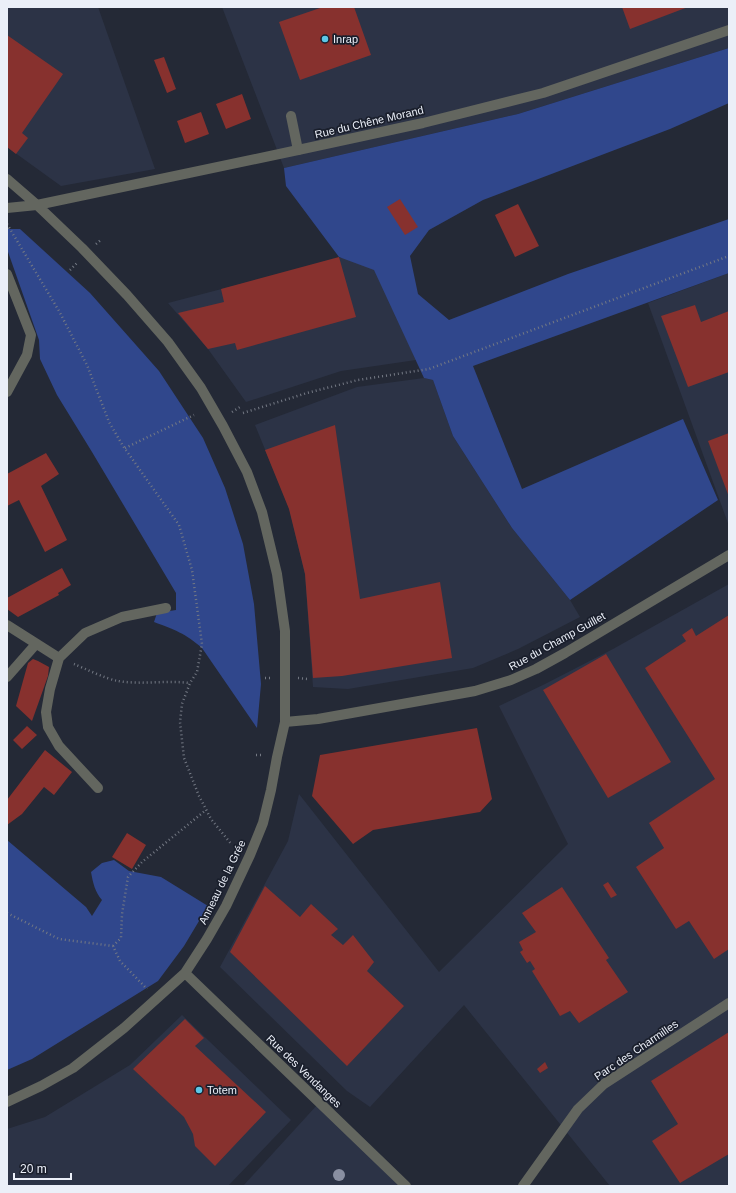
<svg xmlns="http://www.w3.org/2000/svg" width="736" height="1193" font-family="Helvetica,sans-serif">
<rect width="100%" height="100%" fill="#242936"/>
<path fill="#2c3346" d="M7,7H98L155,169L61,186L7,147Z
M222,7H729V48L518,114L284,168Z
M367,251L416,360L341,371L246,402L208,349L168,303Z
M729,273V526L648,303Z
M424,378L433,380L453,436L512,528L570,600L580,617L518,649L473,668L348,689L313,687L305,574L289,508L255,425L357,387Z
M729,584V1186H610L464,1005L370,1107L347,1091L220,967L288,841L299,794L439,972L568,844L499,706L545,684L613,649Z
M182,1015L291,1120L228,1186H7V1129L45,1117L130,1065Z
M318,1104L399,1186H243Z"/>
<path fill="#30478c" d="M729,48V103L670,129L483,200L429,230L410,256L418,294L449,320L568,274L729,219V273L473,366L522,489L683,419L718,500L570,600L512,528L453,436L433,380L424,378L374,270L339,257L286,186L284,168L518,114Z
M7,229H20L90,293L159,371L203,438L225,488L243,544L254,604L261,684L257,728L202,648C185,633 175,630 154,622L157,613L176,610V593L92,452L57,395L40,359L39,340L7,249Z
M7,840L86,907L92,916L102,900C95,892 93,883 91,872L102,863L114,860L129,871L161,877L208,906L184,946L158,981L32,1059L7,1070Z"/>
<path fill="#87312e" d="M323,7H354L371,55L300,80L279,22Z
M622,7H688L630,29Z
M7,35L63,74L22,133L28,138L16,154L7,147Z
M164,57L176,89L167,93L154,60Z
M242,94L251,119L226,129L216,104Z
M201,112L209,134L185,143L177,121Z
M400,199L418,227L405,235L387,207Z
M518,204L539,246L515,257L495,215Z
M339,257L356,317L237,350L235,343L208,349L178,313L224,302L221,289Z
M695,305L701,322L729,311V372L688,387L661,316Z
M335,425L360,599L440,582L452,658L342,676L313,678L305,574L289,509L265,450Z
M729,433V497L708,441Z
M46,453L59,474L41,486L67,540L45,552L19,500L7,506V474Z
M62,568L71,585L58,593L59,595L18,617L7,609V598Z
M729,615V949L714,959L689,921L676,929L636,867L664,848L649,823L715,779L645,668L686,641L682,635L692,628L696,636Z
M606,654L671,762L608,798L543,690Z
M33,659L38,661L49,667L48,676L32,721L16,706L28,663Z
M27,726L37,735L22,749L13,740Z
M477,728L492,799L480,812L373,830L353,844L312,796L320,755Z
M45,750L72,772L54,795L44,787L22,814L7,825V800Z
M127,833L146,845L132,869L112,857Z
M608,882L617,895L611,898L603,885Z
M265,886L300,917L311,904L338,929L331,935L343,945L353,935L374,962L367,971L404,1006L347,1066L230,952Z
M562,887L609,958L606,960L628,992L579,1023L570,1011L560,1016L532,971L535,969L530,961L527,963L520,952L523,950L519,942L536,932L522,913Z
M185,1019L204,1038L195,1046L266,1112L215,1166L195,1146L193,1134L184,1117L133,1069Z
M729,1032V1154L680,1183L652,1141L678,1124L651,1081Z
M545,1062L548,1068L540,1073L537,1069Z"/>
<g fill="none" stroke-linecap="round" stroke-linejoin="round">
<path stroke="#747984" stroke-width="2.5" stroke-dasharray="1 3" stroke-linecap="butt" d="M7,224L59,311L87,365L109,422L123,446L179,525L192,570L202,644L197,672L190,683L182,704L180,722L184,758L199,796L211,819L232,845
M96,244L102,239
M70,270L77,263
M232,412L240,407
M243,413L307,393L358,380L429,369L729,256
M125,448L194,415
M74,664C86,669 106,679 118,681C142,685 166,680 190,683
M265,678H271
M298,678L308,679
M256,755H263
M7,913L59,939L113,946L120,961L147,989
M113,946L121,938L122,914L128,877L142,862L206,810"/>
<path stroke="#63665f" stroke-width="10" d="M291,116L298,150
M7,274L31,335L27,355L7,392"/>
<path stroke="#63665f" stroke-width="10" d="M7,179L37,205L82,248L127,295L168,342L201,388L223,426L247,472L262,512L277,574L285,631V722L277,757L271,790L263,823L250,855L226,906L207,939L185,973L124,1028L73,1068L41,1086L7,1102
M7,208L37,205L298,150L423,123L543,93L729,30
M7,625L59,658
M7,677L36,644
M285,722L318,719L475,691L511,680L536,669L565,653L729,555
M98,788L59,746L48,727L46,712L50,689L59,658L85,633L122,617L166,608
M185,973L406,1186
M523,1186L578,1109L604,1084L729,1003"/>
</g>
<circle fill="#898fa1" cx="339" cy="1175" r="6"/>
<g fill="#5cc7e7" stroke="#1a1f2c" stroke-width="1.5">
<circle cx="325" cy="39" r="4"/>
<circle cx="199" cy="1090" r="4"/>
</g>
<g text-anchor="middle" stroke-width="3.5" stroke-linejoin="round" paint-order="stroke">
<g font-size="11" fill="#ebeff8" stroke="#1a1f2c" text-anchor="start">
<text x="333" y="43">Inrap</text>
<text x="207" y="1094">Totem</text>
</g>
<g font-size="11" fill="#ebeff8" stroke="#1a1f2c">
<text transform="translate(369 122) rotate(-13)" y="4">Rue du Chêne Morand</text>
<text transform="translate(557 641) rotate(-29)" y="4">Rue du Champ Guillet</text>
<text transform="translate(222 882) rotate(-64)" y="4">Anneau de la Grée</text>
<text transform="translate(636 1050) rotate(-34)" y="4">Parc des Charmilles</text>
<text transform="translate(304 1071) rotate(44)" y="4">Rue des Vendanges</text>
</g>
</g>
<rect width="736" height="1193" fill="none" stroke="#ebeff8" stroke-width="16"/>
<path d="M14 1173v6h57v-6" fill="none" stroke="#ebeff8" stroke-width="2"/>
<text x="20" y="1173" font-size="12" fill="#ebeff8" stroke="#1a1f2c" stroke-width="3" paint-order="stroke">20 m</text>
</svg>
